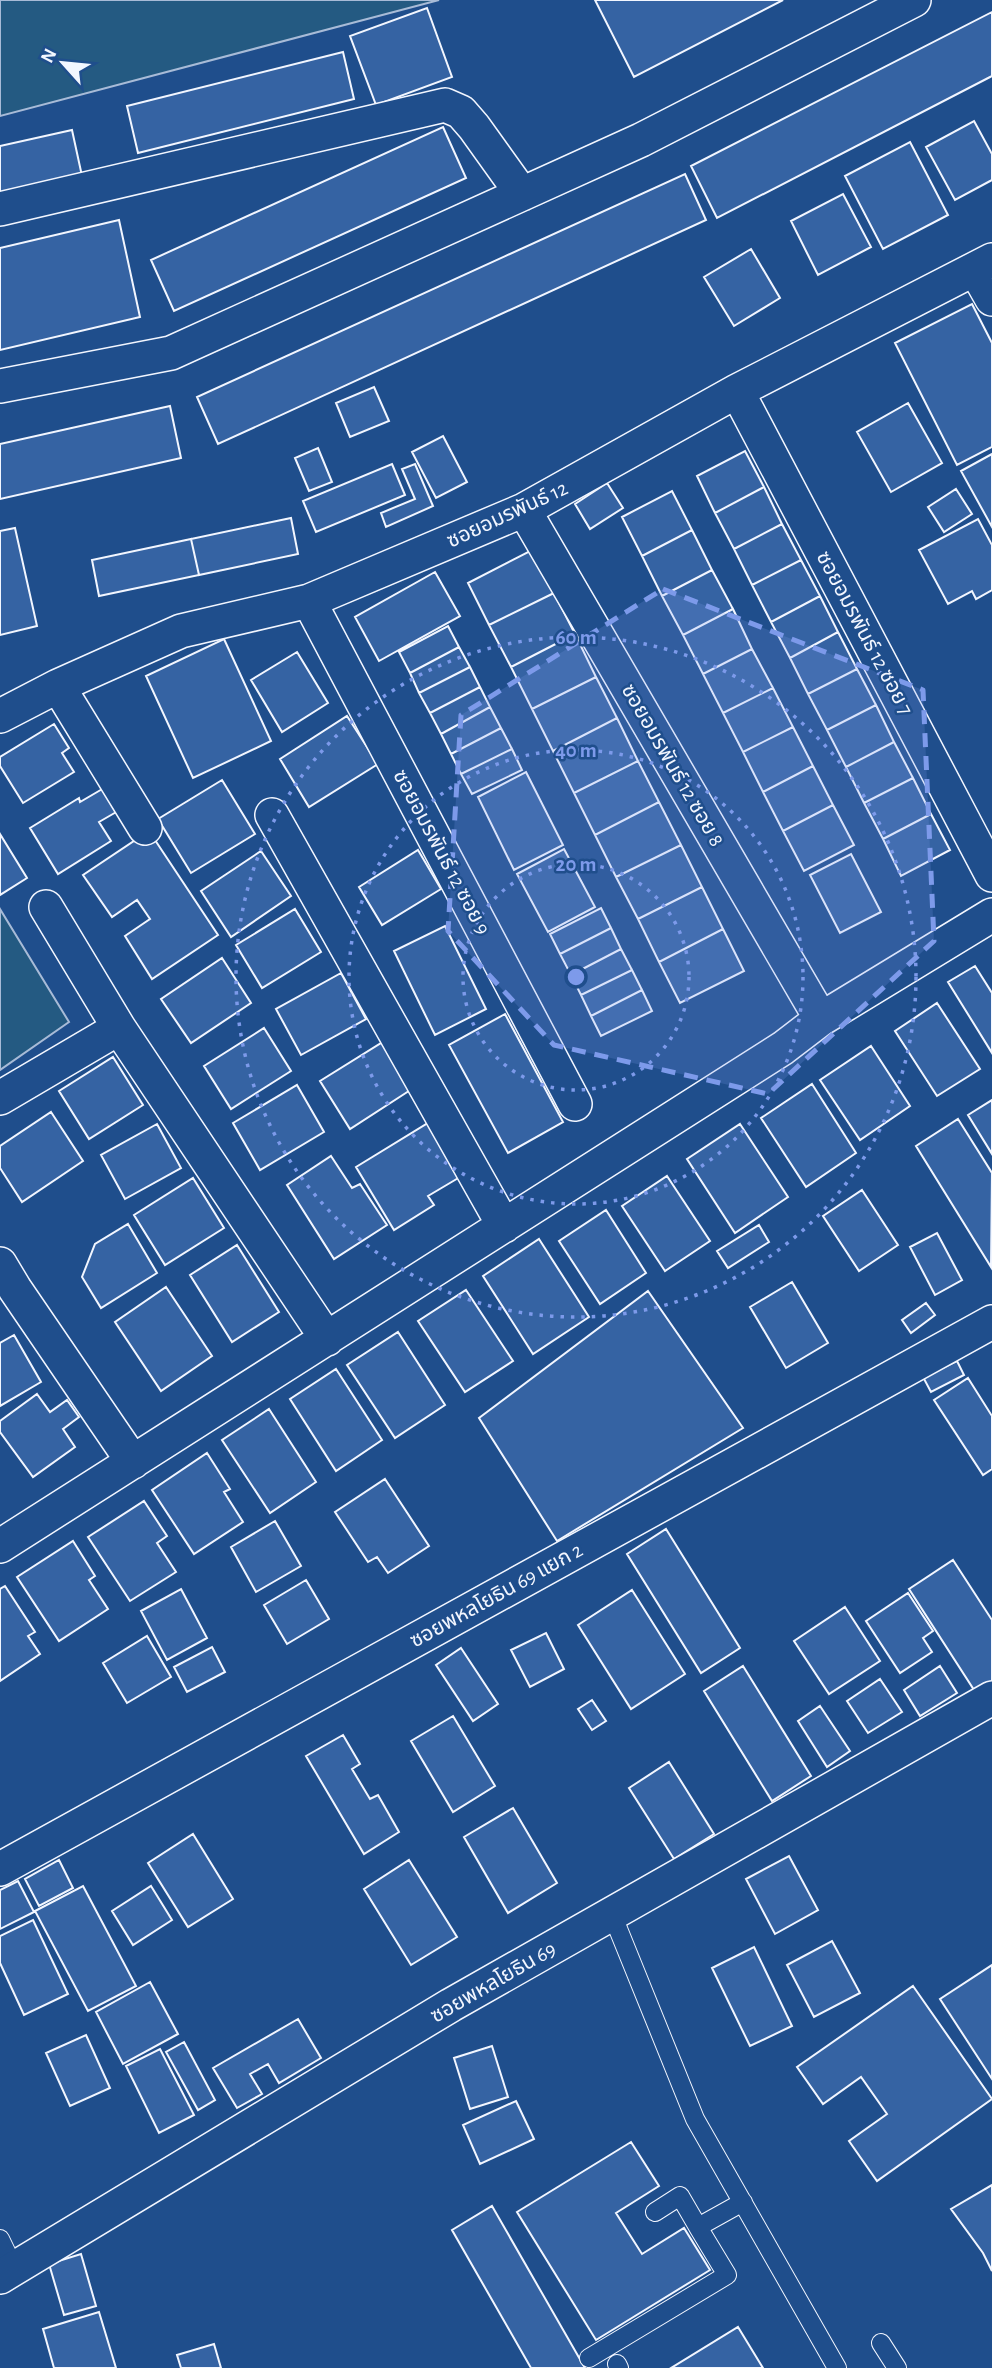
<svg xmlns="http://www.w3.org/2000/svg" width="992" height="2368" font-family="'Alegreya Sans','Noto Sans Thai',sans-serif">
<rect width="100%" height="100%" fill="#1f4e8c"/>
<path fill="#245a82" stroke="#a8bbd7" stroke-width="2" d="M0,0H439L0,116Z
M0,909L69,1022L0,1070Z"/>
<path fill="#3563a3" stroke="#f2f6ff" stroke-width="2" d="M595,0H783L634,77Z
M427,8L452,77L376,105L350,36Z
M992,12V76L717,218L691,166Z
M343,52L354,99L138,153L127,106Z
M974,121L992,154V180L955,200L926,147Z
M443,127L466,178L174,311L151,260Z
M72,130L82,176L0,194V146Z
M910,142L948,215L883,249L845,176Z
M685,174L706,220L218,444L197,397Z
M843,194L871,247L818,275L791,221Z
M119,220L140,317L0,350V248Z
M751,249L780,298L734,326L704,277Z
M972,304L992,343V447L957,465L895,343Z
M374,387L389,421L350,437L336,403Z
M908,403L942,463L891,492L857,432Z
M170,406L181,458L0,499V444Z
M443,436L467,482L436,498L412,452Z
M318,448L332,482L309,491L295,458Z
M745,451L764,487L715,513L697,476Z
M992,454V527L961,471Z
M392,464L405,495L316,532L303,501Z
M415,464L433,506L386,527L381,513L415,499L402,469Z
M607,483L623,508L590,529L575,504Z
M764,487L782,524L734,549L715,513Z
M956,489L972,514L944,532L928,507Z
M672,491L692,530L642,556L622,517Z
M291,518L298,554L199,575L191,539Z
M978,519L992,545V590L976,599L972,591L948,604L919,550Z
M782,524L801,560L752,585L734,549Z
M15,528L37,626L0,635V531Z
M692,530L712,570L662,596L642,556Z
M191,539L199,575L99,596L92,560Z
M532,550L554,593L489,625L468,583Z
M801,560L820,596L771,622L752,585Z
M712,570L733,609L683,635L662,596Z
M435,572L460,616L379,661L355,617Z
M554,593L575,634L511,667L489,625Z
M820,596L838,632L790,658L771,622Z
M733,609L752,649L703,674L683,635Z
M448,626L459,647L410,673L399,652Z
M838,632L857,669L808,694L790,658Z
M575,634L596,677L532,709L511,667Z
M224,639L271,741L193,778L146,676Z
M459,647L470,667L419,693L410,673Z
M752,649L773,688L723,713L703,674Z
M297,652L328,703L282,732L251,680Z
M470,667L480,687L430,713L419,693Z
M857,669L876,705L827,730L808,694Z
M596,677L617,718L553,751L532,709Z
M480,687L490,707L441,734L430,713Z
M773,688L793,727L743,752L723,713Z
M876,705L894,742L846,767L827,730Z
M490,707L501,728L451,754L441,734Z
M347,716L378,764L309,807L280,759Z
M617,718L638,761L574,793L553,751Z
M54,724L69,748L62,753L74,772L23,803L0,766V757Z
M793,727L813,766L763,792L743,752Z
M501,728L512,749L461,774L451,754Z
M894,742L913,778L864,803L846,767Z
M512,749L522,770L472,794L461,774Z
M638,761L659,802L595,835L574,793Z
M813,766L833,805L783,831L763,792Z
M526,772L563,845L514,870L478,797Z
M913,778L931,814L883,839L864,803Z
M222,780L255,834L191,873L158,819Z
M104,788L118,811L99,822L111,841L58,874L30,828L79,798L80,802Z
M659,802L681,845L616,877L595,835Z
M833,805L854,845L804,871L783,831Z
M931,814L950,850L901,876L883,839Z
M149,831L218,935L152,979L125,936L150,919L137,900L112,917L83,875Z
M0,834L27,878L0,895Z
M681,845L702,887L638,919L616,877Z
M564,849L595,907L548,932L517,874Z
M418,850L441,889L382,925L359,887Z
M261,851L291,896L231,937L201,891Z
M851,854L881,912L840,933L810,875Z
M702,887L723,929L659,962L638,919Z
M601,908L611,928L560,954L550,934Z
M295,909L321,952L262,988L236,945Z
M445,926L486,1009L435,1035L394,951Z
M611,928L621,949L571,975L560,954Z
M723,929L744,971L680,1003L659,962Z
M621,949L632,970L581,995L571,975Z
M222,958L251,1003L191,1043L161,999Z
M975,966L992,993V1053L948,982Z
M632,970L642,990L591,1016L581,995Z
M341,973L366,1019L301,1055L276,1009Z
M642,990L652,1011L601,1036L591,1016Z
M937,1003L980,1069L937,1096L895,1031Z
M505,1014L563,1122L508,1153L449,1045Z
M264,1028L291,1071L231,1109L204,1066Z
M386,1040L415,1087L350,1129L320,1081Z
M871,1046L910,1106L860,1140L820,1080Z
M113,1057L143,1105L89,1139L59,1091Z
M812,1084L856,1153L806,1187L761,1118Z
M297,1085L324,1132L260,1170L233,1123Z
M992,1100V1154L968,1115Z
M51,1112L83,1161L22,1202L0,1168V1146Z
M958,1119L992,1173L991,1267L916,1146Z
M428,1123L460,1177L428,1196L434,1205L394,1230L356,1167Z
M157,1124L181,1168L125,1199L101,1155Z
M740,1124L788,1197L735,1233L687,1159Z
M331,1156L352,1188L360,1184L387,1225L334,1259L287,1185Z
M667,1176L710,1241L665,1271L622,1206Z
M193,1178L224,1228L165,1265L134,1215Z
M862,1190L898,1245L859,1271L823,1216Z
M606,1210L646,1273L600,1304L559,1241Z
M128,1224L157,1273L101,1308L82,1277L95,1244Z
M759,1225L769,1242L728,1268L717,1251Z
M937,1233L962,1280L935,1295L910,1247Z
M539,1239L589,1317L533,1354L483,1276Z
M237,1245L279,1312L232,1342L190,1275Z
M792,1282L828,1343L786,1368L750,1307Z
M166,1287L212,1356L161,1391L115,1322Z
M466,1290L513,1361L465,1392L418,1321Z
M648,1291L743,1428L557,1541L479,1418Z
M926,1303L935,1315L911,1333L902,1320Z
M398,1332L445,1405L395,1438L347,1365Z
M14,1335L41,1382L0,1406V1343Z
M957,1361L964,1375L931,1392L923,1377Z
M336,1369L382,1440L336,1471L290,1399Z
M968,1378L992,1416V1469L983,1475L934,1400Z
M37,1394L50,1412L67,1400L79,1417L63,1429L75,1447L33,1477L0,1432V1421Z
M269,1409L316,1482L270,1513L222,1440Z
M207,1453L230,1489L224,1492L243,1522L194,1554L152,1490Z
M385,1479L429,1546L388,1573L377,1557L368,1562L335,1512Z
M144,1501L167,1536L157,1543L176,1572L130,1601L88,1537Z
M275,1521L301,1566L256,1592L231,1547Z
M666,1529L740,1648L701,1673L627,1554Z
M73,1541L95,1576L89,1580L108,1609L59,1641L17,1577Z
M953,1560L992,1620V1682L976,1693L909,1589Z
M306,1580L329,1619L287,1644L264,1605Z
M5,1586L35,1632L28,1636L40,1654L0,1681V1589Z
M181,1589L207,1638L167,1660L141,1611Z
M632,1590L685,1674L631,1709L578,1625Z
M908,1593L933,1631L923,1638L932,1652L900,1673L866,1621Z
M845,1607L880,1661L829,1694L794,1641Z
M546,1633L564,1669L530,1687L511,1650Z
M147,1636L171,1677L127,1703L103,1663Z
M212,1647L225,1672L187,1692L174,1667Z
M461,1648L498,1704L473,1721L436,1665Z
M743,1666L811,1776L772,1801L704,1691Z
M940,1666L957,1693L920,1716L904,1690Z
M880,1679L902,1712L868,1733L847,1701Z
M592,1700L606,1721L592,1730L578,1709Z
M820,1706L850,1751L827,1767L798,1721Z
M453,1716L495,1786L453,1812L411,1741Z
M343,1735L360,1764L352,1769L370,1799L378,1795L399,1832L364,1854L306,1756Z
M669,1762L714,1834L674,1859L629,1788Z
M513,1808L557,1883L508,1913L464,1837Z
M193,1834L233,1899L188,1927L148,1863Z
M789,1856L818,1910L775,1934L746,1879Z
M59,1860L73,1888L39,1906L25,1879Z
M409,1860L457,1937L411,1965L364,1889Z
M18,1881L34,1912L0,1929V1890Z
M83,1886L136,1986L88,2011L35,1911Z
M151,1886L172,1920L133,1945L112,1911Z
M33,1920L68,1994L24,2015L0,1963V1936Z
M832,1941L860,1993L814,2017L787,1965Z
M754,1947L792,2026L750,2046L712,1968Z
M992,1965V2079L940,1999Z
M150,1982L178,2034L123,2064L96,2012Z
M913,1986L992,2099L877,2181L849,2141L887,2114L861,2077L823,2104L797,2067Z
M298,2019L321,2058L279,2083L268,2064L250,2074L262,2094L237,2108L213,2068Z
M86,2035L110,2088L70,2106L46,2053Z
M184,2042L215,2100L198,2110L166,2052Z
M492,2046L508,2097L470,2109L454,2058Z
M160,2049L194,2115L159,2133L126,2066Z
M516,2101L534,2139L480,2164L463,2125Z
M631,2142L659,2186L616,2213L642,2254L684,2228L710,2270L596,2340L517,2212Z
M992,2185V2271L983,2253L951,2209Z
M492,2206L585,2368H531L452,2230Z
M81,2254L96,2306L64,2315L49,2264Z
M99,2312L116,2368H54L43,2329Z
M738,2327L763,2368H671Z
M214,2344L221,2368H181L177,2355Z"/>
<g fill="none" stroke-linecap="round" stroke-linejoin="round">
<g stroke="#f2f6ff" stroke-width="20">
<path id="lane" d="M612,1914L695,2119L837,2368
M655,2212L680,2196L698,2227L743,2202
M0,2239L14,2268
M881,2343L897,2368
M589,2358L727,2275L698,2227
M617,2364L619,2368"/>
</g>
<g stroke="#f2f6ff" stroke-width="36">
<path id="street" d="M0,209L445,105L461,112L474,127L522,194
M975,269L992,299
M0,386L171,353L641,140L914,0
M737,391L992,875
M524,510L821,1019
M309,601L575,1104
M58,686L145,828
M0,716L58,686L181,631L309,601L524,510L737,391L992,260
M272,815L504,1226
M46,907L119,1028L327,1339
M0,1098L119,1028
M0,1264L15,1289L133,1462
M0,1546L783,1048L821,1019L992,915
M0,1869L992,1322
M0,2277L451,2005L992,1698"/>
</g>
<use href="#lane" stroke="#1f4e8c" stroke-width="18"/>
<use href="#street" stroke="#1f4e8c" stroke-width="33"/>
</g>
<path fill="#7d9aea" fill-opacity="0.2" stroke="#7d9aea" stroke-width="5" stroke-dasharray="14 9" stroke-linejoin="round" d="M663,589L923,690L934,941L768,1094L554,1045L448,931L461,715Z"/>
<g fill="none" stroke="#7d9aea" stroke-width="3.5" stroke-dasharray="3.5 7">
<circle cx="576" cy="977" r="113"/>
<circle cx="576" cy="977" r="227"/>
<circle cx="576" cy="977" r="340"/>
</g>
<g text-anchor="middle" stroke-width="5" stroke-linejoin="round" paint-order="stroke">
<g font-size="21" fill="#f2f6ff" stroke="#1f4e8c">
<text transform="translate(507 514) rotate(-25)" y="7">ซอยอมรพันธ์ 12</text>
<text transform="translate(865 633) rotate(62)" y="7">ซอยอมรพันธ์ 12 ซอย 7</text>
<text transform="translate(673 765) rotate(60)" y="7">ซอยอมรพันธ์ 12 ซอย 8</text>
<text transform="translate(442 852) rotate(62)" y="7">ซอยอมรพันธ์ 12 ซอย 9</text>
<text transform="translate(496 1595) rotate(-29)" y="7">ซอยพหลโยธิน 69 แยก 2</text>
<text transform="translate(493 1982) rotate(-30)" y="7">ซอยพหลโยธิน 69</text>
</g>
</g>
<circle cx="576" cy="977" r="10" fill="#7d9aea" stroke="#1f4e8c" stroke-width="3.5"/>
<g font-size="21" text-anchor="middle" font-weight="bold" fill="#7d9aea" stroke="#1f4e8c" stroke-width="5" stroke-linejoin="round" paint-order="stroke">
<text x="576" y="644">60 m</text>
<text x="576" y="757">40 m</text>
<text x="576" y="871">20 m</text>
</g>
<g transform="translate(63 63) rotate(297)" stroke="#1f4e8c" stroke-width="5" paint-order="stroke">
<path d="M0-5L12 26L0 18L-12 26Z" fill="#f2f6ff"/>
<text y="-10" font-size="19" font-weight="bold" text-anchor="middle" fill="#f2f6ff">N</text>
</g>
</svg>
